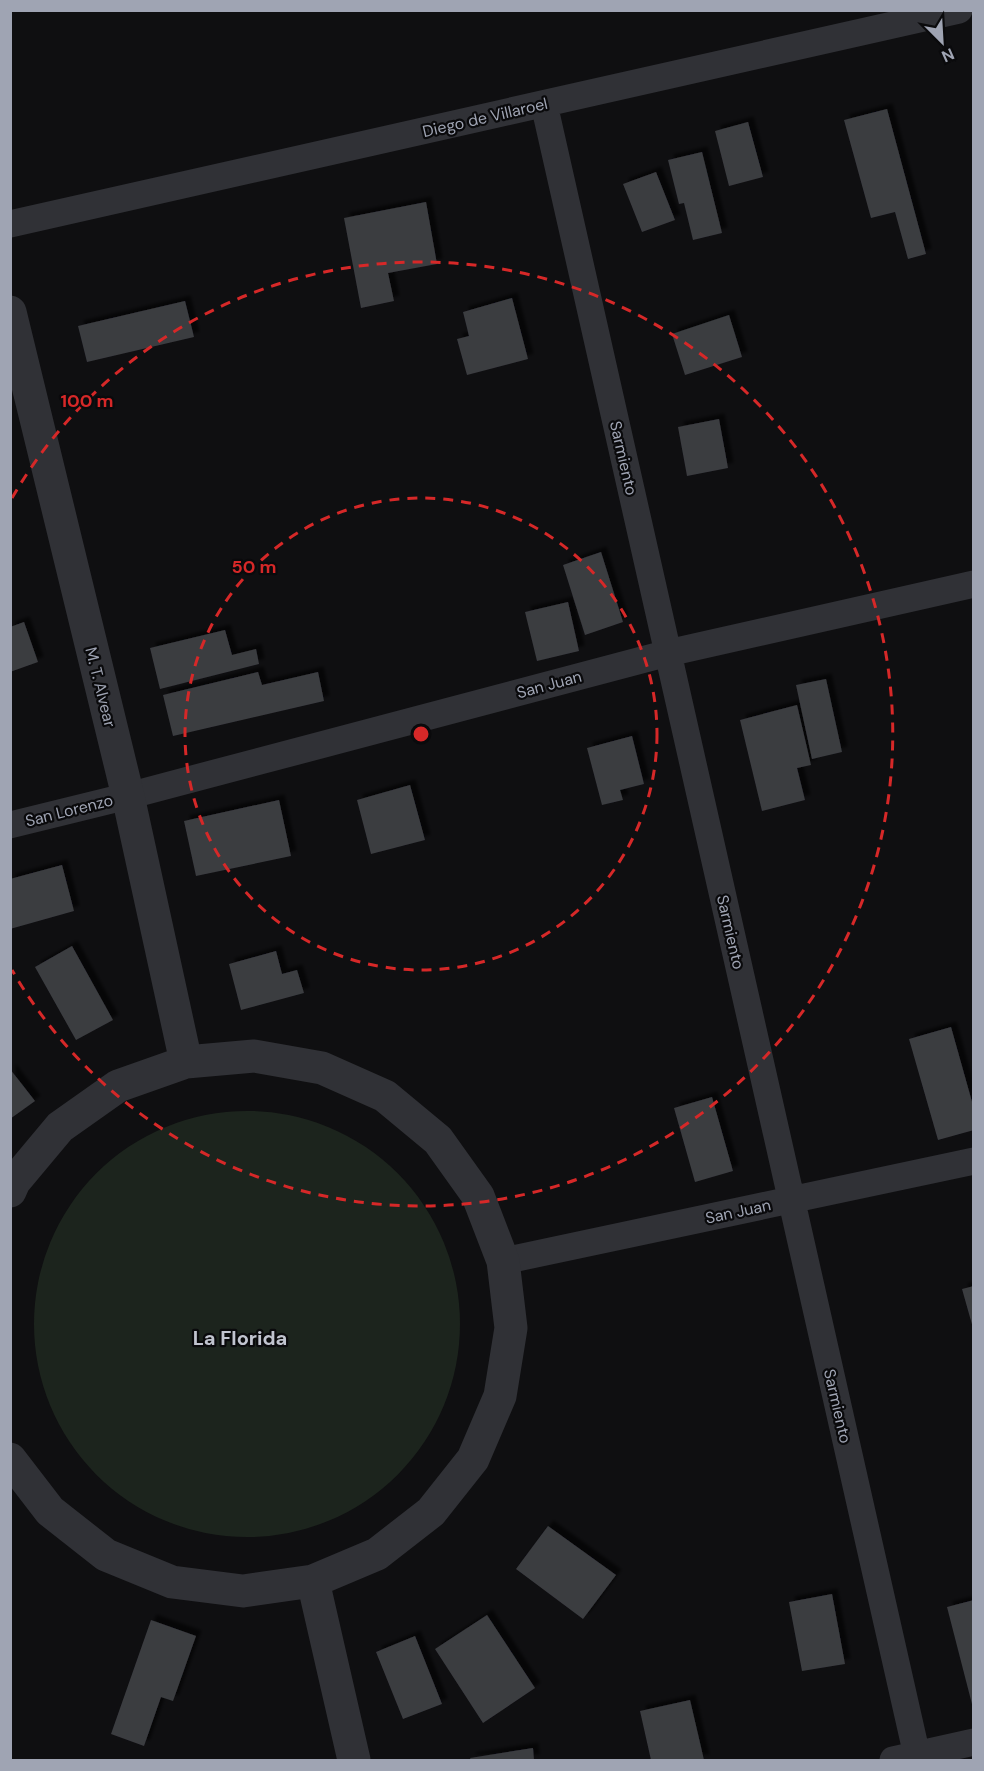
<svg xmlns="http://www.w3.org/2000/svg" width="984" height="1771" font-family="'DM Sans',sans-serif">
<defs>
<filter id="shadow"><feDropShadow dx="5.5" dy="-5.5" stdDeviation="1.5" flood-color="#0009"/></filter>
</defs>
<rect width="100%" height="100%" fill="#0f0f11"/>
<path fill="#1c241d" d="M34 1324a213 213 0 1 1 426 0a213 213 0 1 1-426 0Z"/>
<path fill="#3b3c41" filter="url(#shadow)" d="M887,109L926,254L908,259L895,212L871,218L844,120Z
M748,122L763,177L729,186L715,131Z
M702,152L722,233L693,240L684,203L679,204L668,160Z
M656,172L675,220L642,232L623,184Z
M426,202L437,264L388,273L394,301L361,308L344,218Z
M512,298L528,359L467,375L457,339L469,336L463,312Z
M185,301L194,337L87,362L78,326Z
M729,315L742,357L685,375L672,334Z
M719,419L728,468L687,476L678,427Z
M601,552L623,622L585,635L563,565Z
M568,602L579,651L537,661L525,612Z
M24,622L38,662L10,672V627Z
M225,630L232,655L256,649L259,664L160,689L150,648Z
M258,672L262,685L318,672L324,701L173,736L163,695Z
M826,679L842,752L812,759L796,685Z
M797,705L811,765L797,768L805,800L762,811L740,720Z
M632,736L644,784L620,790L623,800L602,805L587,748Z
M410,785L425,840L371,854L357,800Z
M279,800L291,856L196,876L184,821Z
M62,865L74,911L10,929V879Z
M72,946L113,1020L76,1040L35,967Z
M276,951L282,974L297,970L304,993L241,1010L229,964Z
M951,1027L974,1109V1130L938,1140L909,1039Z
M10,1069L35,1101L10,1119Z
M712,1097L733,1171L695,1182L674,1108Z
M974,1286V1328H973L962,1289Z
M548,1526L616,1575L583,1619L516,1569Z
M832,1594L845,1664L802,1671L789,1602Z
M974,1600V1708H973L947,1607Z
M487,1615L535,1688L483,1723L435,1649Z
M151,1620L196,1636L173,1701L161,1697L144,1746L111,1734Z
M415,1636L442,1704L403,1719L376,1652Z
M690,1700L704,1760H651L640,1711Z
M533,1748L534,1760H471L470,1758Z"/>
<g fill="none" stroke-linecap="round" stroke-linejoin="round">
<path stroke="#303136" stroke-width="27" d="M544,104L918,1760
M10,224L959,10
M10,825L128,796L668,653L974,584
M503,1261L974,1161
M893,1760L974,1742"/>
<path stroke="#303136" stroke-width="33" d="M10,312L128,796L186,1062
M10,1191L14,1182L60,1127L118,1086L186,1062L254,1056L322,1068L385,1096L438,1140L478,1196L503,1261L511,1328L500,1396L473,1459L431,1512L377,1554L313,1581L243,1591L172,1582L106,1555L50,1511L10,1459
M313,1581L354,1760"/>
</g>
<g fill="none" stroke="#d62828" stroke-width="3" stroke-dasharray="10 8">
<circle cx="421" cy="734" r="236"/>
<path d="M12 498A472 472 0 1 1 12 970"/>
</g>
<g text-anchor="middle" stroke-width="4.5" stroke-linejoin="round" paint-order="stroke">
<g font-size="16" fill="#9fa4b3" stroke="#0a0a0c">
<text transform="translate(485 117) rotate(-13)" y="6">Diego de Villaroel</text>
<text transform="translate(624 458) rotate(77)" y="6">Sarmiento</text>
<text transform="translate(549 684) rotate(-15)" y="6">San Juan</text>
<text transform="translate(101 687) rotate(76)" y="6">M. T. Alvear</text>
<text transform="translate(69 810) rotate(-14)" y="6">San Lorenzo</text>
<text transform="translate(731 932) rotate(77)" y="6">Sarmiento</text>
<text transform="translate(738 1211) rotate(-12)" y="6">San Juan</text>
<text transform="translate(838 1406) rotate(77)" y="6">Sarmiento</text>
</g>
<g font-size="20" font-weight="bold" fill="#c1c4cf" stroke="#0a0a0c">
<text x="240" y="1345">La Florida</text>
</g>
</g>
<circle cx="421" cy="734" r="9" fill="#d62828" stroke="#0a0a0c" stroke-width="3"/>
<g font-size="18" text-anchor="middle" font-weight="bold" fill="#d62828" stroke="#0a0a0c" stroke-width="4.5" stroke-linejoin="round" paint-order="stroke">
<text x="87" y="407">100 m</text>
<text x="254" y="573">50 m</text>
</g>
<rect width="984" height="1771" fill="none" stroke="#9fa4b3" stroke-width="24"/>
<g transform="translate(942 42) rotate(156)" stroke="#0a0a0c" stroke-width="4.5" paint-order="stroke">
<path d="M0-4.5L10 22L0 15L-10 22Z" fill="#9fa4b3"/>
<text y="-9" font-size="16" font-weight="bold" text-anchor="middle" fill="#9fa4b3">N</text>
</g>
</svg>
